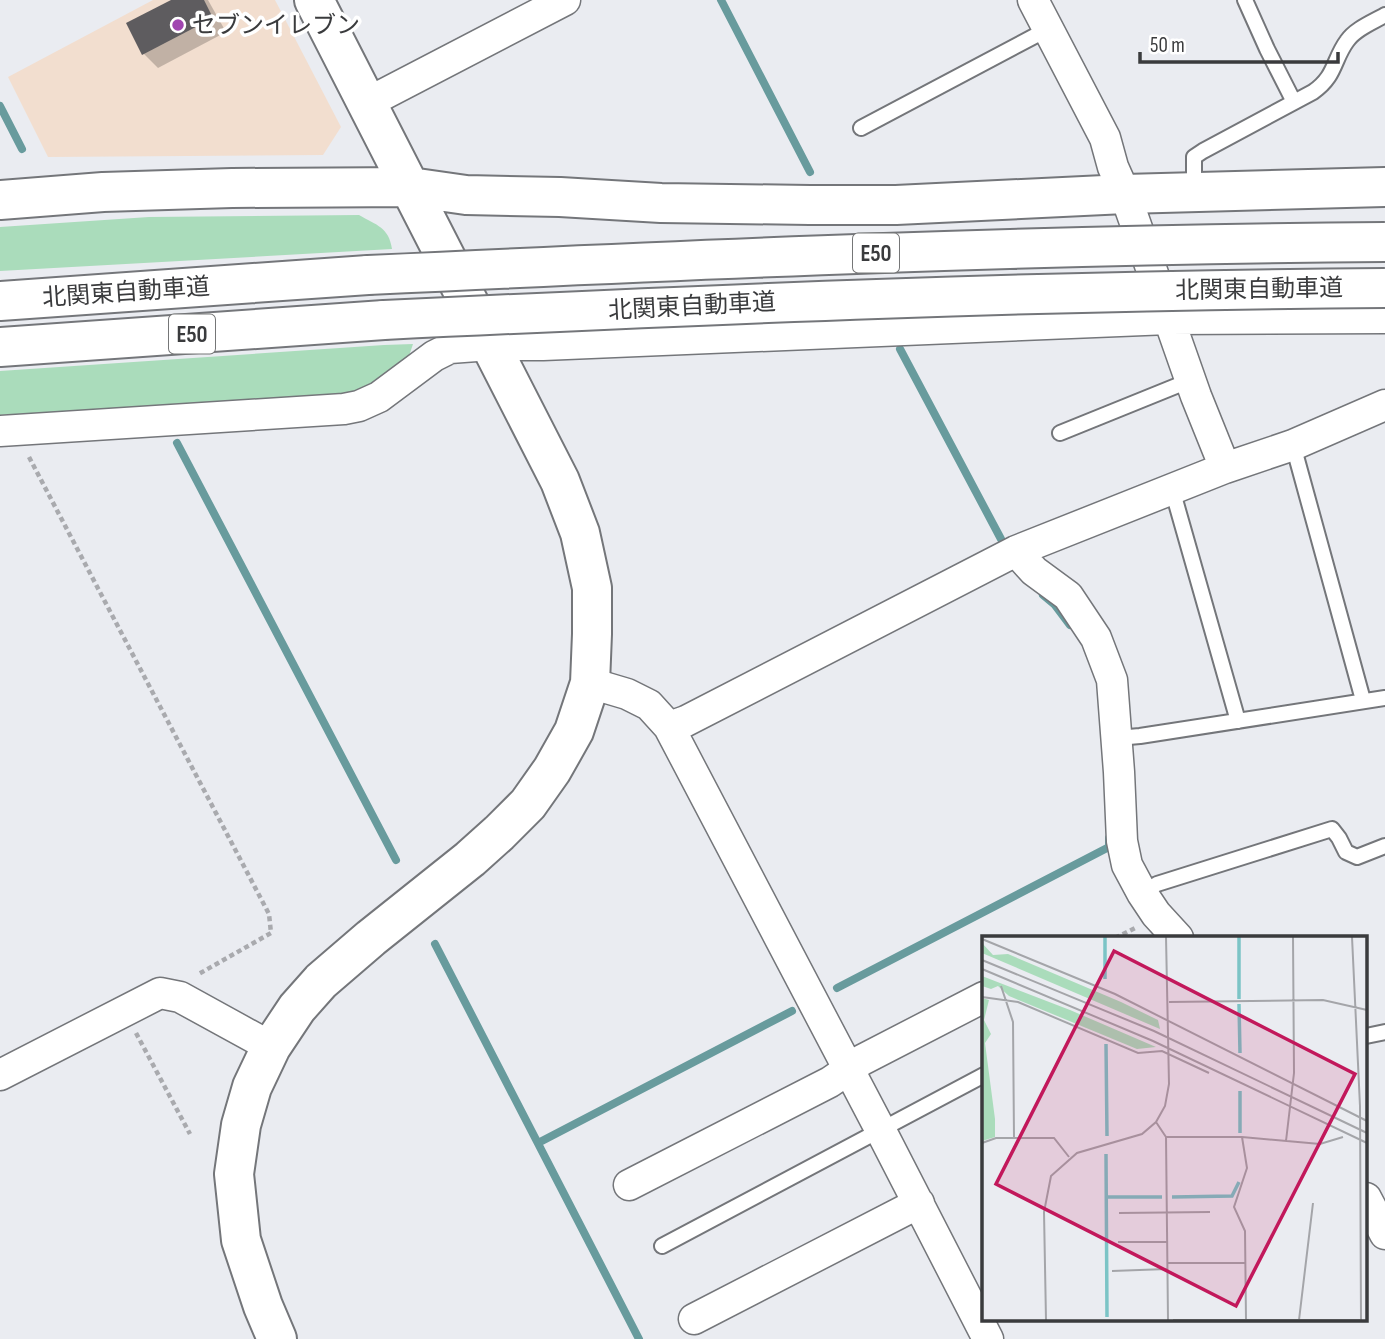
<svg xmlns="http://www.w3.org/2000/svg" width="1385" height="1339" font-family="'Sofia Sans Condensed','Noto Sans JP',sans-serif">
<rect width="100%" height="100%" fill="#eaecf1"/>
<path fill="#f2decf" d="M153,0H275L341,127L323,155L48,157L8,77Z"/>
<path fill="#aadcbb" d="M359,215C376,225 389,227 392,249L0,271V227L149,217Z
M413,344L409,356L363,390L331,396L0,415V371L384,345Z"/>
<path fill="#0003" d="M174,0H208L226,32L158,68L144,54Z"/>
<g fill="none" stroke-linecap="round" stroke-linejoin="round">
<path stroke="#689b9d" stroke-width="8" d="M721,0L810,172
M0,106L22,149
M900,349L1001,539
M177,443L396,860
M1043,595L1055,605L1070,625
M435,944L639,1339
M837,988L1109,847V838
M538,1143L792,1011"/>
</g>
<path fill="#5e5c5f" d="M171,0H204L213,18L142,55L126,23Z"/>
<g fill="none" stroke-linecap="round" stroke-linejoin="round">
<g stroke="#74767a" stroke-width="18">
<path id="lane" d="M1245,0L1267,49L1294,102
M861,128L1048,29
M1194,191V157L1203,151L1313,92C1336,76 1333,60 1347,41C1355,29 1373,22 1385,15
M1060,433L1191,380
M1293,445L1363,700
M1172,489L1238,721
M1117,738L1140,736L1385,698
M1142,893L1157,884L1332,829L1339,838L1346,852L1357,857L1385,846
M1366,1036L1385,1032
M662,1246L984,1075"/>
</g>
<g stroke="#74767a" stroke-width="33">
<path id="street" d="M1033,0L1105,138L1113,167L1125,194L1196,396L1225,468
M367,103L565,0
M0,431L344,409L359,406L379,397L434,356L450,348L490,345H543L1169,319L1385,318
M1016,551L1034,571L1068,596L1096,638L1112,680L1119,772L1122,841L1127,865L1142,893L1156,914L1178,938
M590,683L627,694L649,705L669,727L880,1129L988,1339
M669,727L686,721L1016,551L1225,468L1293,445L1385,405
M0,1075L160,993L180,997L271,1047
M629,1185L830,1082L862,1060L984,997
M1366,1198L1385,1234
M694,1319L919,1203"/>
</g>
<g stroke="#74767a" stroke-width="42">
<path id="secondary" d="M0,200L103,192L232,188L410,187L466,195L560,197L661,203L810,205H896L1125,194L1385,187
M277,1339L263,1306L241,1240L234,1174L241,1125L252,1087L271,1047L297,1008L321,981L371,938L470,859L499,833L528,804L552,770L574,731L590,683L592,634V588L580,533L560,481L314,0"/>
</g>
<g stroke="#74767a" stroke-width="42">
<path id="highway" d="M0,301L368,275
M0,347L384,320"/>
</g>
<path stroke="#a9aaae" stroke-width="4.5" stroke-dasharray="5 3.5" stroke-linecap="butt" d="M29,457L269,914L271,933L197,975
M1115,938L1135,928
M136,1033L190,1134"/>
<use href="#lane" stroke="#fff" stroke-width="14"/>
<use href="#street" stroke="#fff" stroke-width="30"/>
<use href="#secondary" stroke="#fff" stroke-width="38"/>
<use href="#highway" stroke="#fff" stroke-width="38"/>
<g stroke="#74767a" stroke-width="42" stroke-linecap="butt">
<path id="highway-bridge" d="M368,275C707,259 1046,244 1385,242
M384,320C718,304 1051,290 1385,288"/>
</g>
<use href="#highway-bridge" stroke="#fff" stroke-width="38"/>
</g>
<circle fill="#a045b0" stroke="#fff" stroke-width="2.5" cx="178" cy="25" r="7"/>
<g text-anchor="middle" stroke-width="7" stroke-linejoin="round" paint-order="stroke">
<g fill="#fff" stroke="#757677" stroke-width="2">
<rect x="853" y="233.5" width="46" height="39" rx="5"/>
<rect x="169" y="314.5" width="46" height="39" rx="5"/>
</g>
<g font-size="23" font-weight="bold" fill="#3a3b3d">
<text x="876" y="261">E50</text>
<text x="192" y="342">E50</text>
</g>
<g font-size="24" fill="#3a3b3d" stroke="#fff" text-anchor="start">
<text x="192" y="33">セブンイレブン</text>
</g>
<g font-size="24" fill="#3a3b3d" stroke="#fff">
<text transform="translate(1259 289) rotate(-1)" y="8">北関東自動車道</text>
<text transform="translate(126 292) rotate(-4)" y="8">北関東自動車道</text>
<text transform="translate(692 306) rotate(-3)" y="8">北関東自動車道</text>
</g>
</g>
<g transform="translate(982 936)">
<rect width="385" height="385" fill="#eaecf1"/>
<path d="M0,7L11,19L26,18L139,66L176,84L178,93L0,17ZM0,40L88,74L174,111L155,113L27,60L16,50L9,53L0,50ZM0,62L7,64L2,84L9,98L3,107L13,183V201L0,205Z" fill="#aadcbb"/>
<path fill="none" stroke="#7cc4c6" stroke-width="3.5" d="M123,1V43M257,1V63M257,68L258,117M124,108L125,200M258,155V197M124,218L125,381M125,261H180M190,261L250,260L257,246"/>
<path fill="none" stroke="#a4a5a9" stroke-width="2" d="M370,1L378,170L379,384M0,3L133,58L385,185M0,24L172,95L385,197M0,33L171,105L385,207M19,50L31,86L32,202M0,61L36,66L156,117L180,115L227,137M187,66L341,64L385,74M174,186L184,201L186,384M184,201H260L338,208L361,201M260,201L265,232L252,271L263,295L264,384M304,205L312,137L311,1M0,207L14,202H72L87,221M137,277L228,276M136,306H185M186,327H263M130,335L185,333M64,384L62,276L69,240L95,217L160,198L174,186L183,170L187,148L184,1M191,384H379M317,384L331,267"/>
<path fill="#c2185b" fill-opacity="0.15" stroke="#c2185b" stroke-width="3.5" d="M132,15L373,138L254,370L14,248Z"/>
<rect width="385" height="385" fill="none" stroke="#3a3b3d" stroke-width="3.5"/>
</g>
<path d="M1140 52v10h198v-10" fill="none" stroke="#3a3b3d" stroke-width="3.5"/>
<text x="1150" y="52" font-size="21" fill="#3a3b3d" stroke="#ffffff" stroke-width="5" paint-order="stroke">50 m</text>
</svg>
